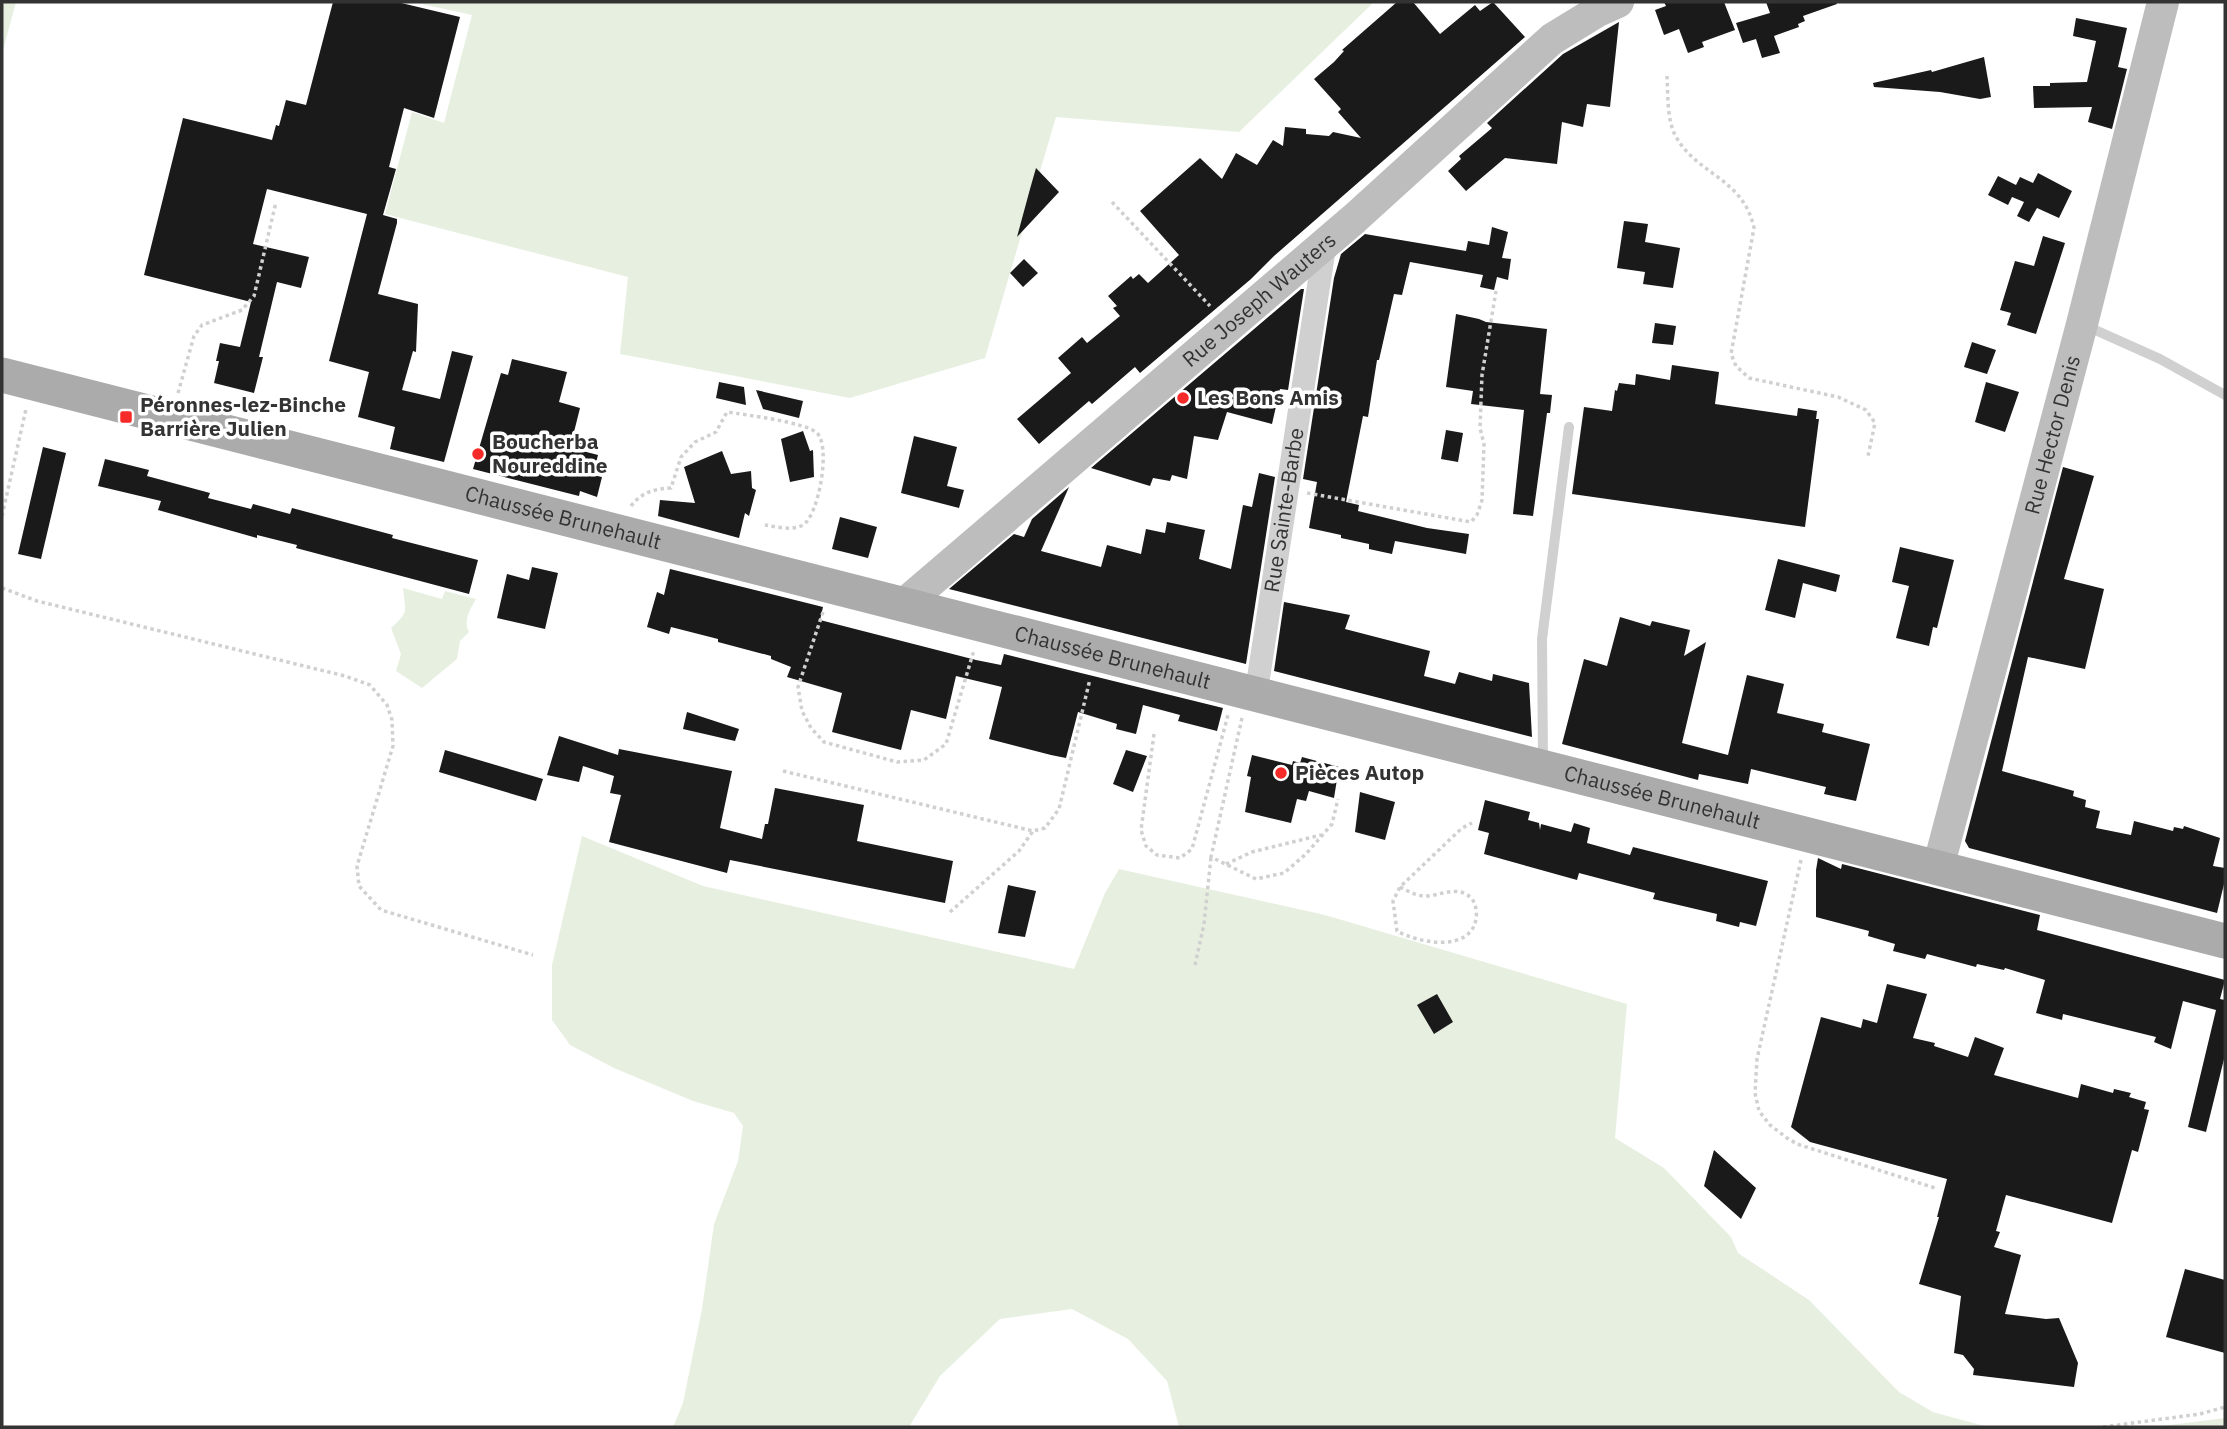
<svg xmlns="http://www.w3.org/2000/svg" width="2227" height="1429" font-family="'IBM Plex Sans',sans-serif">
<rect width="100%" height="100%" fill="#fff"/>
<path fill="#e7f0e0" d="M2,2H16L2,54Z
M412,2H1374L1239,132L1056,117L985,358L850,398L620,354L628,277L385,214L412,112L444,123L472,15Z
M403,588L442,599L445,591L476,599C470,610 463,620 469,632L460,641L457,659L422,688L396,671L401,654L391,628C410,611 405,612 403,588Z
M582,836L703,886L1074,969L1105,893L1119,869L1325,915L1627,1004L1615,1138L1664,1168L1731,1237L1738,1253L1809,1300L1899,1392L1933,1412L1988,1427H1179L1167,1381L1128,1339L1072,1309L1000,1319L940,1376L909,1427H673L683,1403L702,1309L714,1224L738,1161L743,1126L734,1113L693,1101L614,1068L570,1045L552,1020V965Z
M2225,1418V1427H2153Z"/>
<path fill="#1a1a1a" d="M333,2H397L460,17L434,118L404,108L389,167L396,169L383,215L397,219V223L378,294L418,304L416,352L413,351L402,390L440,399L452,351L473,356L444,462L390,449L395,427L358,417L369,372L329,361L367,214L267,189L253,244L309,257L301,288L277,282L259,357H263L254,393L214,383L219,361H216L220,343L240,347L251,302L144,275L183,118L272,140L276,125L279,126L286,100L306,105Z
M1397,2H1413L1440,34L1475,5L1480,11L1493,2L1525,37L1274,256L1251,279L1140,373L1135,367L1092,404L1089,401L1039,444L1017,419L1071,373L1058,358L1082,337L1087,343L1120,316L1113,308L1117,306L1108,296L1131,276L1133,279L1139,274L1148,283L1179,255L1140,211L1200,158L1222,179L1236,153L1257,165L1273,140L1283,146L1285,127L1306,129V134L1329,136L1333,132L1361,138L1338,112L1341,109L1314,79L1334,62L1344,51L1342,50Z
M1664,2H1724L1735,30L1702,42L1704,47L1688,53L1679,29L1664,35L1655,10L1666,6Z
M1766,2H1836L1837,4L1803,16L1805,21L1798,24L1799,27L1774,36L1780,53L1762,58L1756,39L1743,43L1736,23L1770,13Z
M2076,18L2127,28L2118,67L2127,69L2112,129L2088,122L2092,107L2034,108L2033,86H2050V83L2087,82L2096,41L2073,36Z
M1619,22L1610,107L1587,104L1583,127L1562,122L1557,164L1505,158L1466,191L1448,171L1461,159L1459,156L1492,128L1487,123L1563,54Z
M1984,57L1991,97L1980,99L1940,92L1874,87L1873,83L1931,70L1932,72Z
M1036,168L1059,192L1017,237L1030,189Z
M2038,173L2072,191L2059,218L2037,208L2029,222L2017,216L2024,202L2012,197L2008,205L1988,195L1998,176L2016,185L2020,177L2033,183Z
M1624,221L1648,224L1645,242L1680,248L1673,288L1643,284L1645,272L1617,268Z
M1492,227L1508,232L1502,258L1511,259L1508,280L1497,277L1494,290L1480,287L1483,275L1410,262L1402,295L1394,294L1379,360H1377L1368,417L1363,416L1346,502L1359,505L1358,511L1427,528L1469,534L1466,554L1395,541L1392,554L1369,549V544L1341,538V535L1309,528L1317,482L1303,479L1334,278L1341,254L1365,234L1466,251L1468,241L1489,245Z
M2043,236L2065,243L2036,334L2007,325L2011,313L2000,310L2015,261L2034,266Z
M1024,259L1038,273L1023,287L1010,273Z
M1301,289H1304L1288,390L1280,389L1272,424L1227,412L1218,440L1194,436L1187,479L1172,475L1170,481L1153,478L1150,486L1091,468Z
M1456,314L1479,319L1486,322L1547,329L1540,394L1552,395L1550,413H1547L1533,516L1513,514L1524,410L1471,404L1473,391L1446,387Z
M1655,323L1676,326L1673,345L1652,343Z
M1972,342L1996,350L1987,374L1964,367Z
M512,359L567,372L559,402L580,408L573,436L583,439L579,450L598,455L593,475L602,477L597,497L580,491L579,496L473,469L501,373L508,375Z
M1672,365L1719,372L1715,404L1797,416L1798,408L1817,411L1816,419H1819L1805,527L1572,494L1584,407L1612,411L1615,390L1617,391L1619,383L1635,385L1636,374L1670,380Z
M719,382L744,387L746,405L716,398Z
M1986,382L2019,392L2005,432L1975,422Z
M756,390L803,401L799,418L763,409Z
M1446,430L1463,433L1458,462L1441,459Z
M803,431L810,451L813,450L814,477L790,482L781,439Z
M914,436L957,447L947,486L964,490L959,508L901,493Z
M43,447L66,453L41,559L18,554Z
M722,451L731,474L751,471L752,488L756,490L749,516L745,513L739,538L658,516L660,500L695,503L684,467Z
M105,459L149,470L147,476L210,493L208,498L251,509L253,504L290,514L292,508L393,535L392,538L478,560L469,594L296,548L297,545L257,535V538L158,510L161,501L98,486Z
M2063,467L2094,476L2064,579L2104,589L2085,669L2028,657L2002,771L2074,791L2073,796L2086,800L2085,807L2100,811L2096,828L2131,835L2134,821L2173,831L2174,827L2183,829L2184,826L2220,838L2213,866L2225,868V880L2217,913L1969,848L1965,841Z
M1259,473L1275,477L1246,664L949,589L1014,534L1024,537L1032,519L1069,487L1041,551L1101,567L1107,545L1141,554L1146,529L1165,533L1167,522L1205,530L1199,559L1231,569L1243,505L1252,507Z
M840,517L877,527L868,558L832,549Z
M1900,547L1954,560L1937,628L1933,627L1929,646L1896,638L1909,586L1892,582Z
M1778,559L1840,575L1836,592L1803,583L1795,618L1765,610Z
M532,567L558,573L545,629L497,618L507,574L529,580Z
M670,569L823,607L820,620L976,660L1001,665L1004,654L1223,708L1217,731L1178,721L1180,715L1143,705L1136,734L1116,729L1117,724L1078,712L1066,758L1051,755L989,739L1002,687L956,676L946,719L911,710L901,750L832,732L842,693L787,677L791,667L771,659V656L718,642V639L671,627L669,634L647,627L657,592L664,595Z
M1284,602L1350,615L1345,629L1430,651L1424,676L1455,684L1459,672L1492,681L1493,674L1529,683L1532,737L1274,671Z
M1620,617L1650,626L1652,621L1690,630L1684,656L1706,642L1682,743L1728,755L1747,675L1784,684L1777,713L1824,724L1822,732L1870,744L1856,801L1824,794L1826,787L1751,769L1748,784L1699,774L1698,780L1562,744L1584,659L1607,666Z
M687,712L739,729L735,741L683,729Z
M559,736L618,755L619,749L732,771L720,828L762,839L765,824H768L775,788L864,805L857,841L953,861L945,903L730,860L727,873L609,842L621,795L610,793L614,776L583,766L579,782L547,775Z
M445,750L543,779L536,801L439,772Z
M1126,750L1147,756L1133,792L1113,784Z
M1252,755L1292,765L1293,761L1300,763L1302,757L1339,767L1334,798L1309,791L1306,801L1297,799L1291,823L1245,812L1251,777L1247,776Z
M1360,792L1395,802L1385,840L1355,832Z
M1485,800L1530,812L1528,820L1539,823L1540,830L1541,824L1571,832L1574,823L1590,828L1587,843L1630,855L1633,847L1768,881L1756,926L1740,922L1739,927L1716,921L1717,914L1653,899L1655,893L1579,873L1577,880L1484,854L1489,833L1478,830Z
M1818,858L1841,869L1842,864L2040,915L2037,930L2225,980L2220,999L2225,1000V1055L2206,1132L2188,1127L2216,1010L2183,1001L2171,1049L2154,1042L2156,1037L2063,1014L2062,1020L2036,1013L2045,980L2005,968L2004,970L1977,964L1976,967L1927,954L1925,959L1893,951L1895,944L1868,936L1869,931L1816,917V870Z
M1008,885L1036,891L1025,937L998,933Z
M1887,984L1927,994L1913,1038L1935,1043L1934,1046L1968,1057L1975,1037L2004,1048L1994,1075L2078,1098L2081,1084L2113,1093L2114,1089L2131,1093L2129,1097L2146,1102L2144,1109L2149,1110L2138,1152L2132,1150L2112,1223L2006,1195L1996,1231L2000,1232L1994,1247L2021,1255L2005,1314L2046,1319L2059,1318L2078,1363L2074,1387L1973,1375L1974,1369L1963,1355L1954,1353L1961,1296L1919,1284L1939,1217H1937L1947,1179L1810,1142L1791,1127L1821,1017L1861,1028L1863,1019L1877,1023Z
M1437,994L1453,1022L1434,1034L1417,1005Z
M1714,1150L1756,1188L1741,1219L1704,1186Z
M2185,1269L2225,1280V1353L2166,1337Z"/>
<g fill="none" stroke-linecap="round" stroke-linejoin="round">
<path stroke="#d0d0d0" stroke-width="3.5" stroke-dasharray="3.5 3.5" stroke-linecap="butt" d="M1667,76C1668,95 1667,119 1675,135C1696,175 1743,177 1754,228L1731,354L1736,366L1749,378L1838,397L1866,410L1875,423L1868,456
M1112,202L1210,306
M178,393L194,336L202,325L242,310L254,296L276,202
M1307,493L1471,522L1477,515L1482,500L1484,444L1480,428L1482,375L1496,291
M631,506C642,492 654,489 671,488L681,457L695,442L716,432L727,412C746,415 805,422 817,433C831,446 819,515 803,525C792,531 777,527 765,525
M2,516L26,409
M2,588L37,601L345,676L370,685L387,705L392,720L393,746L357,866L359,886L381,910L533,955
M823,612L798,687L802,711L811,728L824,742L897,762L924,760L946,744L974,650
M1242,718L1211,857L1256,879L1284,873L1306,854L1332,824L1338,799
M1154,734L1141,830L1146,846L1157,855L1180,858L1192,849L1228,715
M783,771L1033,831L1045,828L1059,809L1090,679
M1801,860L1757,1059L1755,1093L1759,1111L1770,1125L1787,1138L1797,1144L1935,1188
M1226,864L1252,852L1321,835
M1400,887C1408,891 1416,896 1425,896C1440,896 1459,884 1472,899C1476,904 1477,913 1476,919C1470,953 1418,943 1397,931L1393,901L1400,887L1462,828L1472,823
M950,912L1019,851L1033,831
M1195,965L1204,924L1211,857
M2103,1427L2200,1414L2225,1407"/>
<path stroke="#d0d0d0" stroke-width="10" d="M2084,325L2160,359L2225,395
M1543,761L1542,639L1569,427"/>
<path stroke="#d0d0d0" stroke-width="23" id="s1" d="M1256,694L1325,244"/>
<g stroke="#bdbdbd" stroke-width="32">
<path id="s2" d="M903,605L1354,219L1552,39L1596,12L1618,2"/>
<path id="s3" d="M1938,868L2082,324L2163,2"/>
</g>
<path stroke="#ababab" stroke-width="35" id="s4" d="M2,375L2225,941"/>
</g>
<g fill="#f62a28" stroke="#fff" stroke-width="2.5">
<circle cx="1183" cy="398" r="7"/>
<rect x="119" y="410" width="14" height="14" rx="3.5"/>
<circle cx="478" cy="454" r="7"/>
<circle cx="1281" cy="773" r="7"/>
</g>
<g text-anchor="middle" stroke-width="7" stroke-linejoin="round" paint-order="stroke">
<g font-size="21" fill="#333" stroke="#fff">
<text dy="7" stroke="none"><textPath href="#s2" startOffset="469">Rue Joseph Wauters</textPath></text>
<text dy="7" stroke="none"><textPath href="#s3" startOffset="448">Rue Hector Denis</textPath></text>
<text dy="7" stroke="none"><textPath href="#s1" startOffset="186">Rue Sainte-Barbe</textPath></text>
<text dy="7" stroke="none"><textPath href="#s4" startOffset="579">Chaussée Brunehault</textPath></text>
<text dy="7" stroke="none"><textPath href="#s4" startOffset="1146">Chaussée Brunehault</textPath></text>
<text dy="7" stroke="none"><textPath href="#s4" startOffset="1713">Chaussée Brunehault</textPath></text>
</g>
<g font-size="21" font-weight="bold" fill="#333" stroke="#fff" text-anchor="start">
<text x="1197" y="405">Les Bons Amis</text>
<text x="140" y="412">Péronnes-lez-Binche<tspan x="140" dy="24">Barrière Julien</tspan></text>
<text x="492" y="449">Boucherba<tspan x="492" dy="24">Noureddine</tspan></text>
<text x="1295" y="780">Pièces Autop</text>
</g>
</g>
<rect width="2227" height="1429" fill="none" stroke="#333333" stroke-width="7"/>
</svg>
